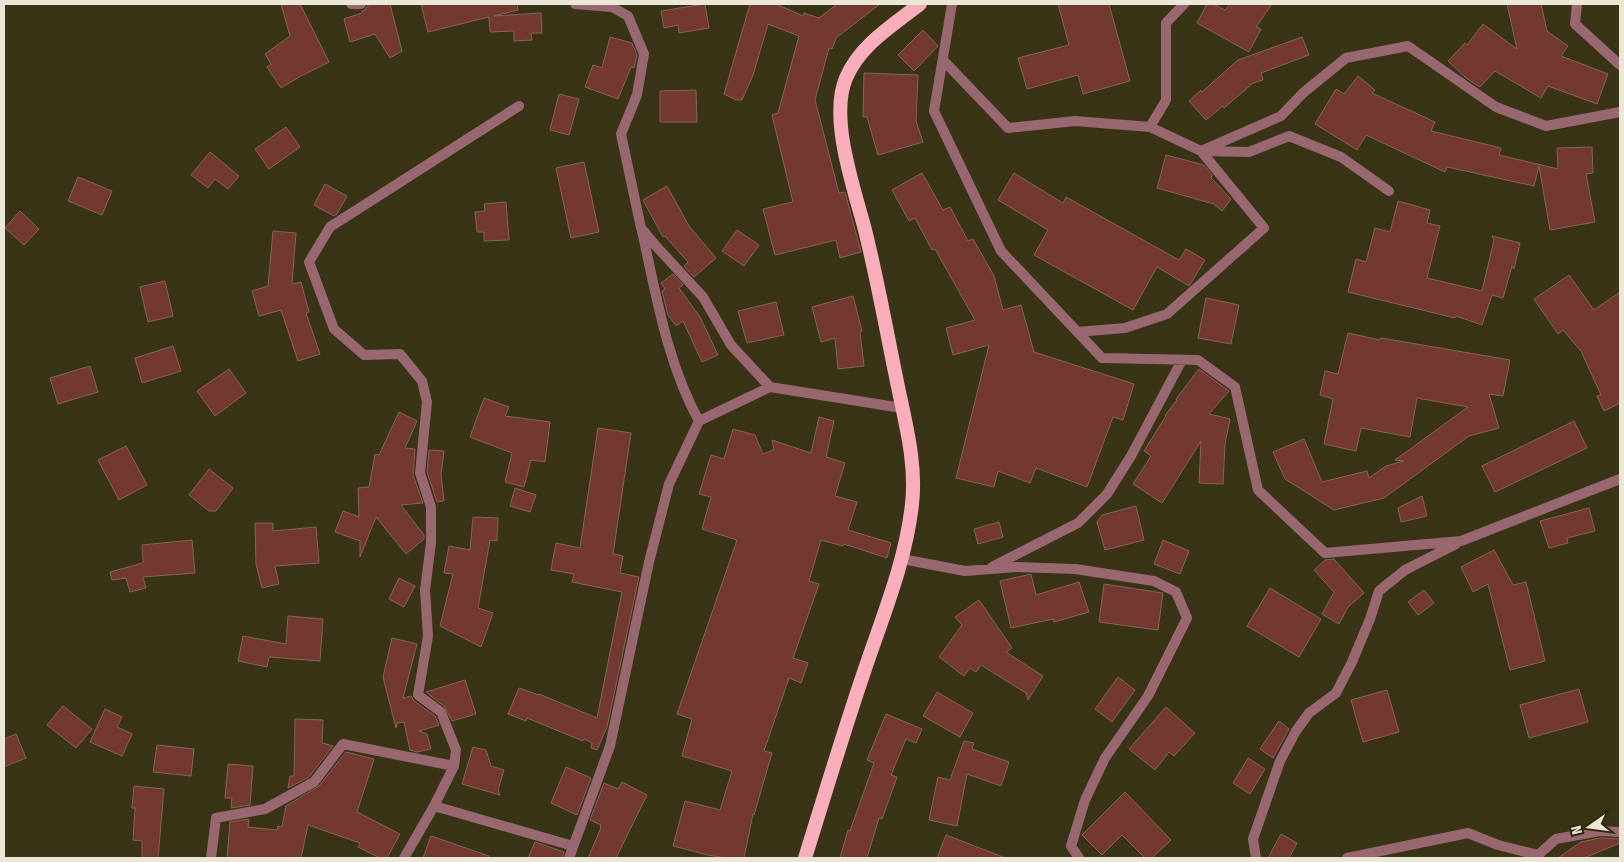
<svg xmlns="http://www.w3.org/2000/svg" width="1624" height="862" font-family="'Fira Sans Condensed',sans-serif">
<rect width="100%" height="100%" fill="#393416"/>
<path fill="#73382f" stroke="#86635d" d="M281,4H300L329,62L299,77L281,88L267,67L271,64L265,54L290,36Z
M374,4H390L402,51L390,58L375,34L350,42L344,19L362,13V11L365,10L368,5Z
M421,4H517L518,10L494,16L541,13L542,33H531L532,40L514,41V31L490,32L489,17L428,32Z
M705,4L709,28L679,33L678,25L664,28L661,11Z
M750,4H776L803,16L804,13L819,18L837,4H880L836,38L832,49L829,48L815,100L839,193L845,192L861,252L840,258L836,240L775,255L763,209L793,202L772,115L778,113L799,36L768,24L753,75L742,100H736L724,94Z
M1058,4H1109L1130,81L1083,94L1078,75L1027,89L1018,58L1069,45Z
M1207,4H1213L1225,10L1230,4H1272L1256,27L1261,29L1249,52L1197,23Z
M1507,4H1541L1547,31L1568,46L1561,56L1608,74L1597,104L1548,86L1541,98L1495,71L1480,87L1466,78L1448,61L1465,43L1467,45L1483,24L1517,49Z
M923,30L938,46L914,71L898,55Z
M610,37L632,43L637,55L634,68L631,67L618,99L585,87L593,65L602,68Z
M1302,37L1309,55L1261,73L1263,80L1253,83L1224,108L1223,106L1206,120L1189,101L1201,90L1202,92L1238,60Z
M864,73L918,75L916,121L923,142L878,155L867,117H863Z
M1358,76L1375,90L1372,93L1435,122L1431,131L1501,148L1499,155L1558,169L1557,148L1592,147L1593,173L1586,174L1595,222L1550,230L1539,166L1534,186L1447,167L1445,172L1366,135L1357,150L1315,124L1336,89L1344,94Z
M696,90L697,122H660V91Z
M559,94L579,99L569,135L550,130Z
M286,127L300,147L269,169L255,149Z
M210,152L239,176L228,189L215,179L208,188L191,175Z
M1166,155L1204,165L1212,175L1211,178L1231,199L1222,211L1214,204L1157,188Z
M584,162L599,232L571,238L556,168Z
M922,173L943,210L950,207L968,241L973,239L994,276L1003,310L1021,305L1034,352L1134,384L1123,420L1113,417L1087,487L1036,468L1030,483L998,471L994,487L956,478L989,345L953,355L946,328L975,320L935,249L932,250L915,218L909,221L892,190Z
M1014,173L1063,203L1066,197L1179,260L1186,249L1205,260L1189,286L1157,267L1133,310L1034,255L1048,230L998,200Z
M78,177L112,191L102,215L68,201Z
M325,184L347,196L337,214L334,216L314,205Z
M667,186L689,226L716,258L694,277L684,266L688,262L665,236L663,237L643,200Z
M1398,201L1430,210L1427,223L1440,226L1427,278L1482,291L1494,240L1492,236L1520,243L1514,269L1512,266L1503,298L1492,295L1482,325L1456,316L1455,318L1348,292L1356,259L1366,262L1375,228L1390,232Z
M506,202L509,240L484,241V232H477L475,212L485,211L484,204Z
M20,211L39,229L24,245L5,228Z
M737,230L759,245L744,266L722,251Z
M273,231L296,233L292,284L301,282L309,312L306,313L320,354L298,361L281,310L259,316L252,291L268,286Z
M673,274L683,285L679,288L700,317L718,355L702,362L683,321L676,326L668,315L662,291L665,289L661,283Z
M1569,275L1594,310L1620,292V403L1604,411L1597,396L1601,395L1581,351L1563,330L1558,334L1534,299Z
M165,281L173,316L148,322L140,287Z
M853,296L862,331L860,332L864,366L838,369L835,338L821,342L812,307Z
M1206,298L1239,305L1231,344L1198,338Z
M776,302L784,335L747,343L738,311Z
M1348,333L1380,340L1381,338L1510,360L1503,396L1489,394L1499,428L1469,436L1384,498L1334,510L1285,479L1273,452L1304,439L1322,482L1367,471L1369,478L1386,466L1404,461L1395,460L1468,407L1417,398L1410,437L1361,428L1356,451L1324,444L1333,399L1320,395L1325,371L1338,374Z
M173,346L181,371L142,383L135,358Z
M90,366L98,392L58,404L50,378Z
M229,369L246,393L215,416L197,391Z
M1199,369L1229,391L1209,414L1230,419L1225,444L1223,484L1199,483L1201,441L1162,503L1133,484L1151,456L1144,451L1166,416L1165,415L1177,400L1176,399Z
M484,398L509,407L505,416L550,422L545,462L531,460L524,487L505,482L512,453L470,437Z
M399,412L417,421L405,448L415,449L413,475L423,503L401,505L424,535V539L406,554L376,517L360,557V541L335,532L343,511L359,517L358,488L369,487L375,454L379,455Z
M819,417L834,421L826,457L845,463L835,496L857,502L848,530L891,543L887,558L844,544L843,546L821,540L809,581L819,584L793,658L808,663L801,683L789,678L764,751L772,753L754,815L753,814L744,858H726L708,855L673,846L685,801L720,810L732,771L682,756L692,719L677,714L737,540L702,529L711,497L699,494L711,455L724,459L733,429L755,435L763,454L774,450L772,440L811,453Z
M1574,421L1587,448L1495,492L1482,466Z
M598,428L631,433L613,554L623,556L620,573L639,577L607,727L597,750L591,748L592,743L584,739L583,741L527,718L526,721L508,714L519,688L539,695V694L597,718L622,592L572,582L574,574L551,570L556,543L580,548Z
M126,446L147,485L119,500L98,460Z
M429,450L444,451L441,474L444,501L437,502L427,472Z
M209,469L233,488L216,511H209L189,495Z
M515,488L536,495L530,512L510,506Z
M1422,496L1427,516L1401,522L1398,508Z
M1136,506L1144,540L1105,550L1097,522L1102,515Z
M1589,508L1595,531L1567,538L1568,543L1549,548L1540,521Z
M473,517L498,518L497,541L490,540L478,608L493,613L481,647L440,626L453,574L444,573L449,546L470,550Z
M999,522L1003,537L978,544L974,529Z
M255,523H273V531L316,527L319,563L275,566L279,584L262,588L256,564Z
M192,540L195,573L143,577L146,588L130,592L126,578L112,580L110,572L143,563L142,545Z
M1163,540L1189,551L1180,574L1154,564Z
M1494,550L1513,585L1526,582L1545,661L1510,670L1488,584L1473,592L1461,567Z
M1334,559L1364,593L1348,607L1339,624L1322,614L1334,592L1314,570L1325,560Z
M1031,574L1036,595L1079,582L1089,612L1054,622L1053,619L1011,628L1000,581Z
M399,578L415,586L404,607L389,599Z
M1104,584L1163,593L1158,630L1099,622Z
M1270,588L1321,619L1299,657L1247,626Z
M1424,590L1434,603L1418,615L1408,602Z
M979,600L1012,648L1006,652L1043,676L1028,700L1026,693L981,665L976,672L970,668L964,676L939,657L962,625L955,617Z
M288,616L323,619L320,661L269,657L267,667L238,661L243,636L286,644Z
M392,638L417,644L403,698L411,696L414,701L435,716L439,725L419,731L427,734L431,749L417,752L410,750L404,722L397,723L396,728L383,677Z
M1118,677L1135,690L1112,722L1095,709Z
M465,680L476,714L452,721L445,707L426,692Z
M1579,689L1588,722L1529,738L1520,705Z
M1387,690L1399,732L1363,742L1351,700Z
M937,692L973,713L960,737L923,716Z
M63,706L92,729L76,748L47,725Z
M1166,707L1195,733L1174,756L1169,752L1155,770L1129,749Z
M105,709L122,717L117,727L132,734L122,756L90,742Z
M886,714L922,729L916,743L906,739L891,775L897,777L882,819L879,818L867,858H840L848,830L850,831L874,763L867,760Z
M295,719L323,720L322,743L333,746L309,777L288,788L290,776H294Z
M1279,721L1289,729L1273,758L1260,749Z
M16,734L26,758L4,767V739Z
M964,741L974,743L972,749L1009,762L1001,786L967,774L957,826L929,820L938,777L950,780Z
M157,745L194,749L191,776L153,772Z
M473,747L486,750L491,766L504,770L498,790L500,795L462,784Z
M346,752L374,759L357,812L400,834L387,858H380L358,847L360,843L308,825L301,858H227L230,822L249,819L248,827L277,830L278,826L282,827L286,806L319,786Z
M1248,758L1265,769L1250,794L1233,783Z
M228,764L253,766L250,805L231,808L232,798H225Z
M566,767L591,778L577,815L551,803Z
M622,782L647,795L616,858H588L601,828L600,827L601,825L590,820L604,783L618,789Z
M134,786L164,789L158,858H142V841L133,840L135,808H132Z
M1125,792L1171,840L1152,858H1145L1122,835L1102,855L1082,835Z
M1281,834L1297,843L1289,858H1268Z
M946,835L1003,857L1002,858H937Z
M431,836L489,856V858H423Z
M1600,838L1620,839V843L1584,858H1558L1581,842Z
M535,842L564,852L562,858H528Z"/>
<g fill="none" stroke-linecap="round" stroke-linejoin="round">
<path stroke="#99676f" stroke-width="10" d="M351,4H361
M575,4L612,7L628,16L644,54L637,95L621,134L641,228L656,246L703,297L731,345L770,387
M952,4L934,111L1001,251L1102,358L1198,360L1235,387L1258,490L1325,553L1461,541L1620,479
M1577,4L1575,24L1620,65
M943,60L1008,128L1075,121L1150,127L1201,151L1281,116L1303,93L1346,58L1408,46L1496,107L1546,126L1620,112
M519,106L330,227L309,262L334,329L364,355L400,354L422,381L427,402L420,473L431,507V543L425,590L428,636L418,695L441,712L456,750L454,766L434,806L573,846
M1150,127L1166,100V23L1184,4
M642,231C656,294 667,363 699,421
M1077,332L1125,328L1167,314L1264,228L1201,151L1249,152L1289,136L1341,157L1389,191
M902,559L965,571L1016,567L1075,569L1154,581L1176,592L1187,618L1148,696L1105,758L1085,800L1071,846L1079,858
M992,567L1078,523L1107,494L1131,456L1182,360
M211,858L216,818L265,809L314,782L343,744L454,766
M404,858L434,806
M569,858L610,746L649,562L669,484L699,421L770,387L902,408
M1256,858L1253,839L1280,761L1296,731L1309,713L1336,693L1352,662L1370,619L1379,591L1405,570L1456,544
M1347,858L1468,833L1498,845L1538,855L1556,839L1600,831L1620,832"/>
<path stroke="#faaebb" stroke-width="14" d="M805,858C825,794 844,730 866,666C884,613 906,560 912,504C917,462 904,418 896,377C886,328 877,278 865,230C854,188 829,118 846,78C860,45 893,25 920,4"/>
</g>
<rect width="1624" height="862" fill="none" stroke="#eae7d6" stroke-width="10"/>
<g transform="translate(1589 827) rotate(256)" stroke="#2f2a0c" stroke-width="4" paint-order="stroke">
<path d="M0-4L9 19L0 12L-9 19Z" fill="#eae7d6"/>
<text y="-8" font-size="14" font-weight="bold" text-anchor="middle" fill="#eae7d6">N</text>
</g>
</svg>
